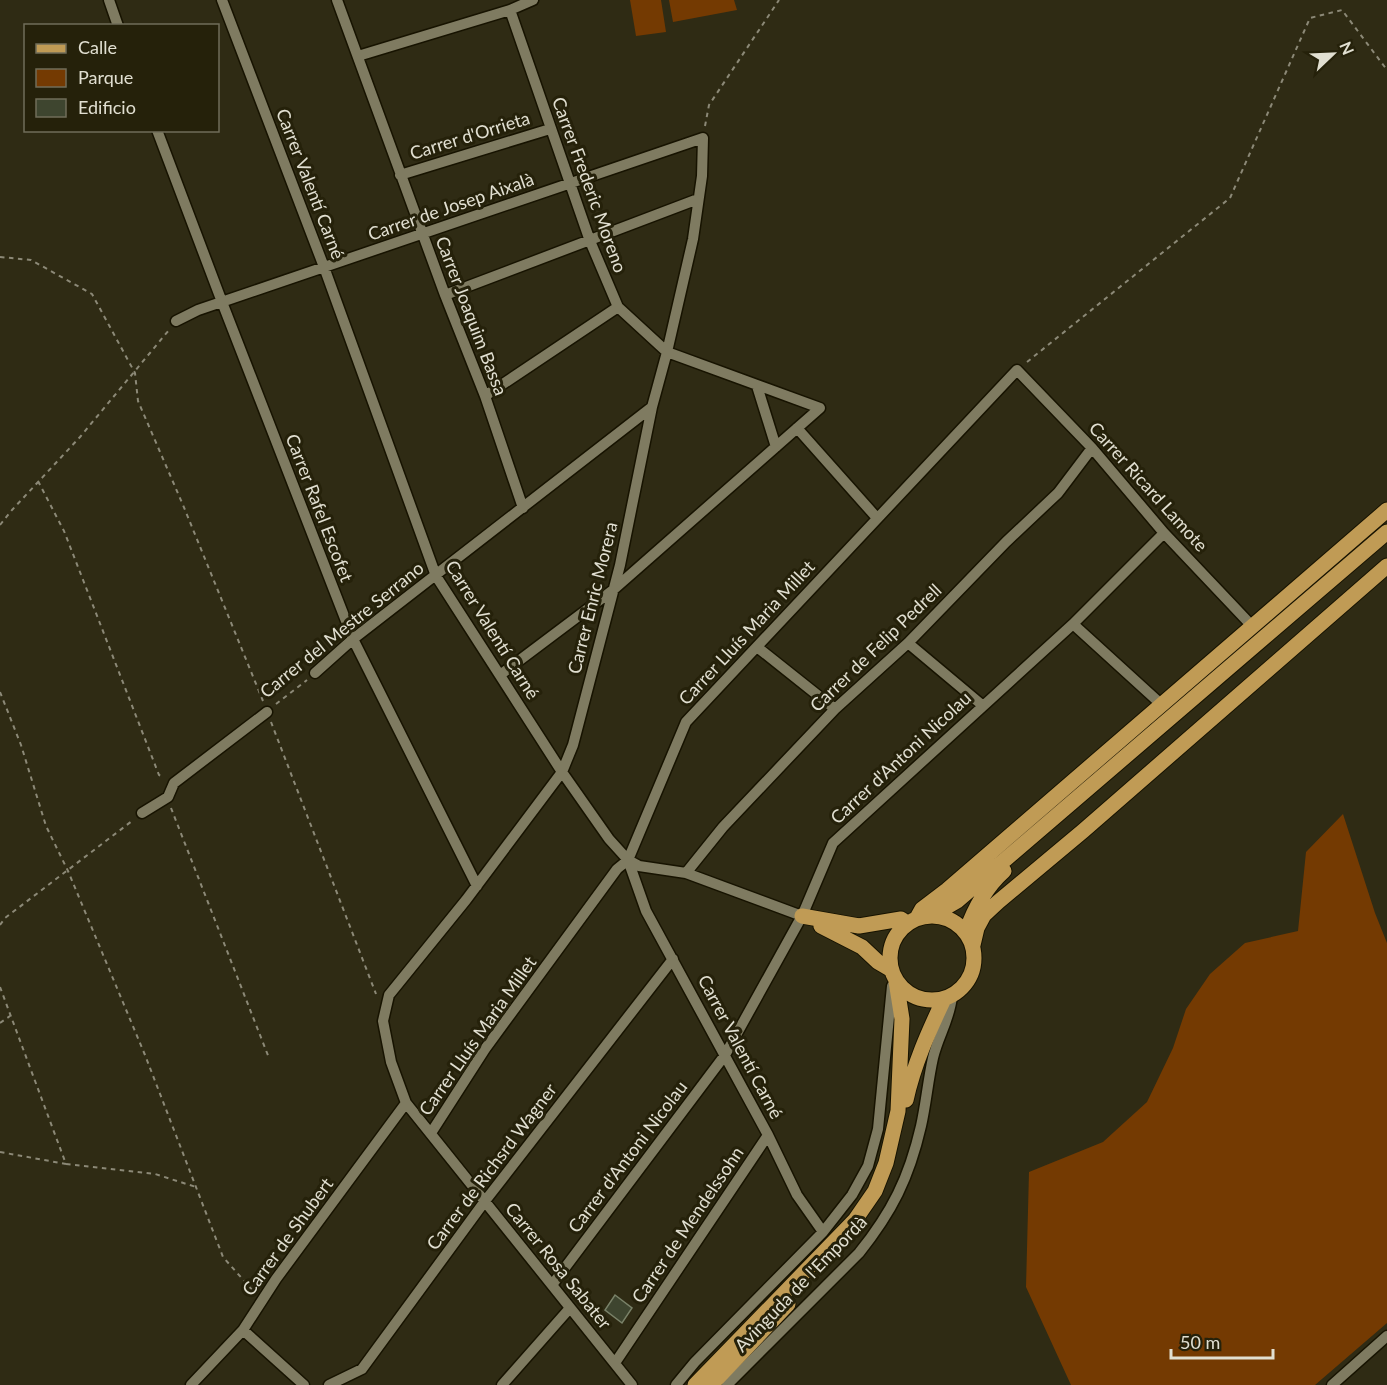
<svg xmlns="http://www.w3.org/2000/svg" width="1387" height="1385" font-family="Lato,sans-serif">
<rect width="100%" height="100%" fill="#2f2b14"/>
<path fill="#743a02" d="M630,0H661L666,32L636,36Z
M669,0H734L737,10L673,22Z
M1343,814L1375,913L1387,943V1323L1315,1385H1071L1026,1287L1029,1172L1103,1142L1147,1102L1173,1048L1186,1009L1210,974L1245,943L1298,931L1306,852Z"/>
<path fill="#3e452f" stroke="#7a8269" stroke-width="1.5" d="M615,1295L632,1308L622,1323L605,1310Z"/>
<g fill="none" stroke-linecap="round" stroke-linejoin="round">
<g stroke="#171300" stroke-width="13">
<path id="street" d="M109,0L118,26
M222,0L324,267L436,576L562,772L609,839L628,860L646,911L768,1135L797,1195L823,1232
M337,0L445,295L485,396L523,508
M358,56L510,10L533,0
M157,130L222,302L353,639L477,886
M400,175L550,129
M445,295L698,199
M176,321L198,310L703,138L702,176L693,239L667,352L652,407L620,565L573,745L562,772L466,900L389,995L383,1021L391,1062L406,1103L632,1385
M757,386L776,447
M485,396L618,307
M797,428L877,518
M1073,624L1162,705
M908,643L982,705
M757,647L835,709
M315,673L353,639L652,407
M500,675L613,590L820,408L667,352L618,307L590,241L510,10
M142,813L168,797L174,783L267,712
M628,860L639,866L686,873L802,916
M686,873L723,827L835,709L908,643L1006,542L1058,493L1092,448
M431,1133L485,1049L617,869L628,860L686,722L1017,370L1092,448L1164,533L1253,627
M552,1285L725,1055L802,916L833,843L1073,624L1164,533
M243,1330L304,1385
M615,1363L768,1135
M191,1385L243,1330L276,1279L406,1103
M329,1385L362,1369L485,1201L673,959
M502,1385L570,1308
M676,1385L695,1362L823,1232L852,1195L868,1166L878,1129L892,986
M727,1385L859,1253C892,1212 909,1178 921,1126C926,1104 928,1080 933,1058C938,1036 950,1019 952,996
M1332,1385L1387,1336"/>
</g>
<g stroke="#171300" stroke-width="17">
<path id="primary" d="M890 958a42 42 0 1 1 84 0a42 42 0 1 1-84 0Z
M802,916L859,926L901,919L907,923
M931,916L957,901L1387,532
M917,918L922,909L947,890L1387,510
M821,926L862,947L878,962L890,969
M966,932C974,909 985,888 1004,871
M973,945L977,928L984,915L998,902L1083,831L1387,566
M906,1100C914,1064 928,1033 944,999
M695,1385L855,1220L875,1191L886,1163L898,1111L902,1019L896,981
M711,1385L788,1304"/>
</g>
<path stroke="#8c8977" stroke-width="2" stroke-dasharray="4.5 4.5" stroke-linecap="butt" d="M705,126L709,105L779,0
M0,257L31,260L92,294L135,373L138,401L183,505L263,701
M1027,362L1230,198L1310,18L1342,10L1387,70
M38,481L64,531L159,775L164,777
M0,525L12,510L80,437L169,330
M0,692L21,745L46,826L68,871L145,1055L223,1257L254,1292
M276,704L307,680
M271,722L376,994
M171,808L269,1058
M0,925L5,918L132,821
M0,987L66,1164L155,1174L196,1187
M0,1023L10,1016
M0,1152L66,1164"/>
<use href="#street" stroke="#7f7b61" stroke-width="10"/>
<use href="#primary" stroke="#c09b55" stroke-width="15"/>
</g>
<g text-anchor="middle" stroke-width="6" stroke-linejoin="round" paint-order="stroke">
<g font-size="18" fill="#e1dfd1" stroke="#25210a">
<text transform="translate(470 136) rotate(-17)" y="6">Carrer d'Orrieta</text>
<text transform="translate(310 184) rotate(69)" y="6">Carrer Valentí Carné</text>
<text transform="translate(589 185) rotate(70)" y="6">Carrer Frederic Moreno</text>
<text transform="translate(451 207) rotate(-19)" y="6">Carrer de Josep Aixalà</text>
<text transform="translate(471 316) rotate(69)" y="6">Carrer Joaquim Bassa</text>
<text transform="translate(1148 487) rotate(48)" y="6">Carrer Ricard Lamote</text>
<text transform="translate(319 508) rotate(69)" y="6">Carrer Rafel Escofet</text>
<text transform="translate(593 598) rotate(-76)" y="6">Carrer Enric Morera</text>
<text transform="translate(342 630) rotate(-39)" y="6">Carrer del Mestre Serrano</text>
<text transform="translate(492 630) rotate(58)" y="6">Carrer Valentí Carné</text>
<text transform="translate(747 633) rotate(-47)" y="6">Carrer Lluís Maria Millet</text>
<text transform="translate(876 648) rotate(-44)" y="6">Carrer de Felip Pedrell</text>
<text transform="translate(901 758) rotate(-43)" y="6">Carrer d'Antoni Nicolau</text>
<text transform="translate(478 1036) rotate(-55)" y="6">Carrer Lluís Maria Millet</text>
<text transform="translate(740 1047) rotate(62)" y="6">Carrer Valentí Carné</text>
<text transform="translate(628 1157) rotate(-53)" y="6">Carrer d'Antoni Nicolau</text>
<text transform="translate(492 1167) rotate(-53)" y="6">Carrer de Richsrd Wagner</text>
<text transform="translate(688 1225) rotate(-56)" y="6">Carrer de Mendelssohn</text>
<text transform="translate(288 1237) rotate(-54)" y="6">Carrer de Shubert</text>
<text transform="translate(558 1266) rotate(51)" y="6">Carrer Rosa Sabater</text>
<text transform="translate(801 1284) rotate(-46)" y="6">Avinguda de l'Empordà</text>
</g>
</g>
<rect x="24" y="24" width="195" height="108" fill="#25210a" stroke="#706d5a" stroke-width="1.5"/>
<rect x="36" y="44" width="30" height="9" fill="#c09b55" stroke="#706d5a" stroke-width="1.5"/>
<text x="78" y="54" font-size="18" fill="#e1dfd1">Calle</text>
<rect x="36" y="69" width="30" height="18" fill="#743a02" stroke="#706d5a" stroke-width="1.5"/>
<text x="78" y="84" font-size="18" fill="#e1dfd1">Parque</text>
<rect x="36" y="99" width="30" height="18" fill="#3e452f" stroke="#706d5a" stroke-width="1.5"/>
<text x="78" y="114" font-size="18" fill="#e1dfd1">Edificio</text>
<g transform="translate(1333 54) rotate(67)" stroke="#25210a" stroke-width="4.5" paint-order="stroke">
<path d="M0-4.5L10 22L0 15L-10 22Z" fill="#e1dfd1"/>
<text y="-9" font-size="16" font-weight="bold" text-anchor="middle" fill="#e1dfd1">N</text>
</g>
<path d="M1171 1349v9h102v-9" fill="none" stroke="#e1dfd1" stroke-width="3"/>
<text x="1180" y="1349" font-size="18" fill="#e1dfd1" stroke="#25210a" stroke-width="4.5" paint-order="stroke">50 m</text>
</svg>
